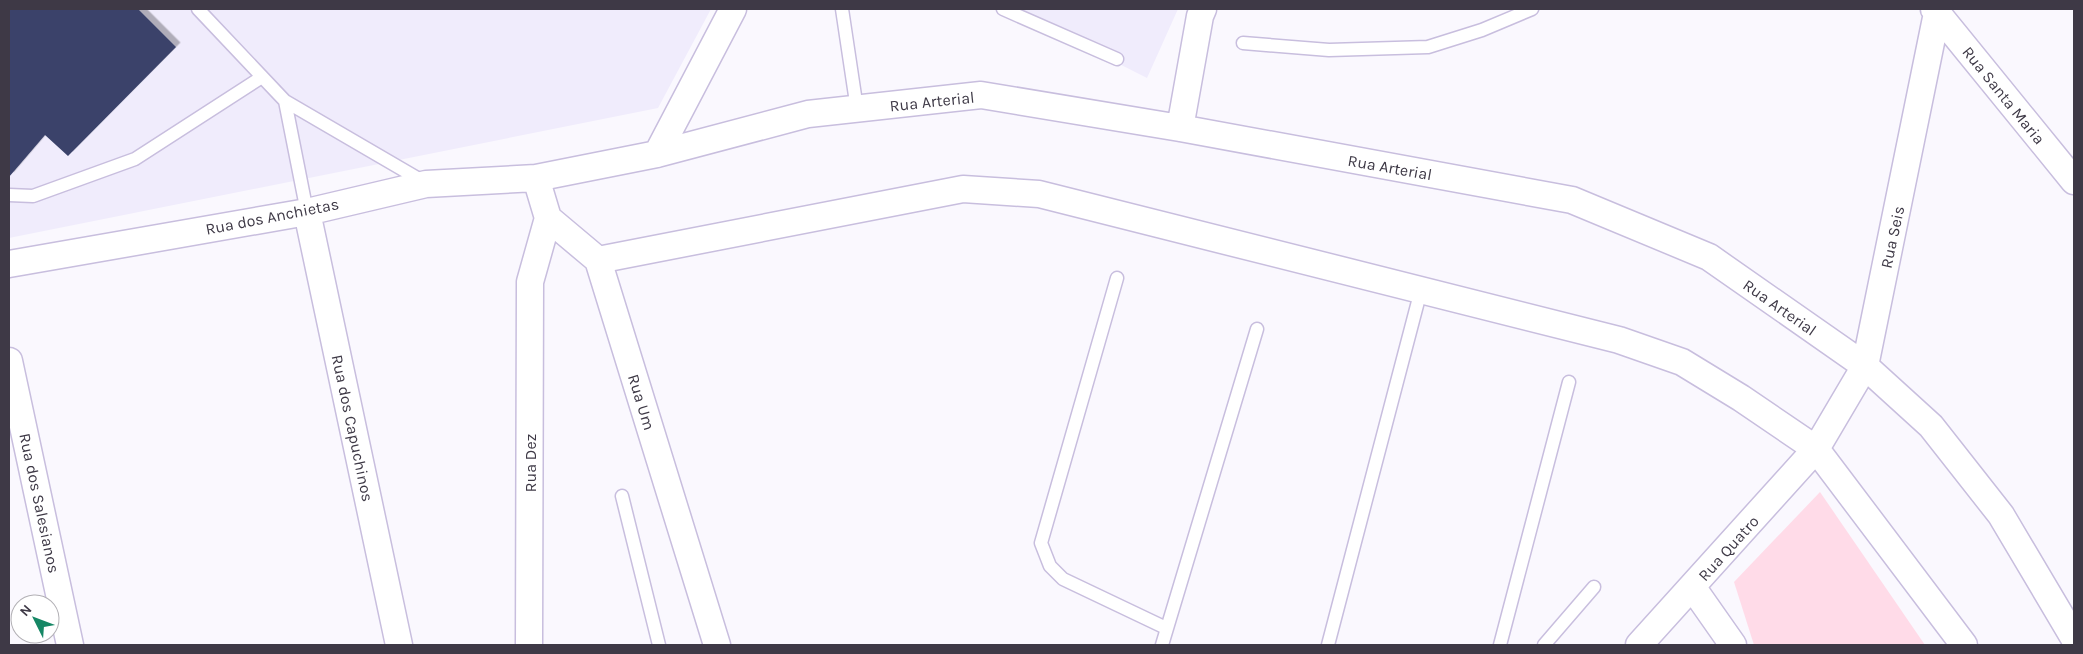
<svg xmlns="http://www.w3.org/2000/svg" width="2083" height="654" font-family="Karla,sans-serif">
<defs>
<filter id="shadow"><feDropShadow dx="4.5" dy="-4.5" stdDeviation="0" flood-color="#0004"/></filter>
</defs>
<rect width="100%" height="100%" fill="#faf8fe"/>
<path fill="#f0ecfc" d="M9,9H711L658,108L9,238Z
M1010,9H1178L1147,78Z"/>
<path fill="#ffdbe8" d="M1820,492L1925,645H1754L1734,582Z"/>
<path fill="#3a436a" filter="url(#shadow)" d="M9,9H138L176,47L68,156L45,135L9,177Z"/>
<g fill="none" stroke-linecap="round" stroke-linejoin="round">
<g stroke="#c8bede" stroke-width="15">
<path id="service" d="M198,9L285,101L424,182
M842,9L857,109
M1003,9L1117,59
M1243,43L1329,50L1428,47L1482,30L1532,9
M285,101L307,212
M9,195L33,196L135,159L262,77
M1117,278L1041,543L1050,566L1063,579L1166,628
M622,496L659,645
M1162,645L1257,329
M1328,645L1421,290
M1500,645L1569,382
M1544,645L1594,587"/>
</g>
<g stroke="#c8bede" stroke-width="29">
<path id="minor" d="M1934,9L2074,181
M1180,128L1200,16L1203,9
M657,154L733,9
M536,178L548,218L598,260L717,645
M307,212L399,645
M598,260L963,189L1039,194L1619,340L1682,362L1741,398L1816,449L1964,645
M9,264L307,212L426,184L536,178L657,154L808,114L981,95L1180,128L1572,200L1709,257L1865,366L1931,426L2001,515L2074,638
M9,361L70,645
M1693,588L1733,645
M529,645L530,282L548,218
M1639,645L1816,449L1865,366L1937,13"/>
</g>
<use href="#service" stroke="#fff" stroke-width="12"/>
<use href="#minor" stroke="#fff" stroke-width="26"/>
</g>
<g text-anchor="middle" stroke-width="5" stroke-linejoin="round" paint-order="stroke">
<g font-size="16" fill="#3e3946" stroke="#fff">
<text transform="translate(2004 95) rotate(51)" y="6">Rua Santa Maria</text>
<text transform="translate(932 101) rotate(-6)" y="6">Rua Arterial</text>
<text transform="translate(1390 167) rotate(10)" y="6">Rua Arterial</text>
<text transform="translate(272 216) rotate(-11)" y="6">Rua dos Anchietas</text>
<text transform="translate(1892 237) rotate(-78)" y="6">Rua Seis</text>
<text transform="translate(1780 307) rotate(35)" y="6">Rua Arterial</text>
<text transform="translate(642 402) rotate(73)" y="6">Rua Um</text>
<text transform="translate(353 428) rotate(78)" y="6">Rua dos Capuchinos</text>
<text transform="translate(530 463) rotate(-90)" y="6">Rua Dez</text>
<text transform="translate(40 503) rotate(78)" y="6">Rua dos Salesianos</text>
<text transform="translate(1728 548) rotate(-48)" y="6">Rua Quatro</text>
</g>
</g>
<rect width="2083" height="654" fill="none" stroke="#3e3946" stroke-width="20"/>
<g transform="translate(35 619) rotate(312)"><circle r="24" fill="#ffffff" stroke="#b2b0b5"/>
<path d="M0-4L9 19L0 12L-9 19Z" fill="#168765"/>
<text y="-8" font-size="14" font-weight="bold" text-anchor="middle" fill="#3e3946">N</text>
</g>
</svg>
